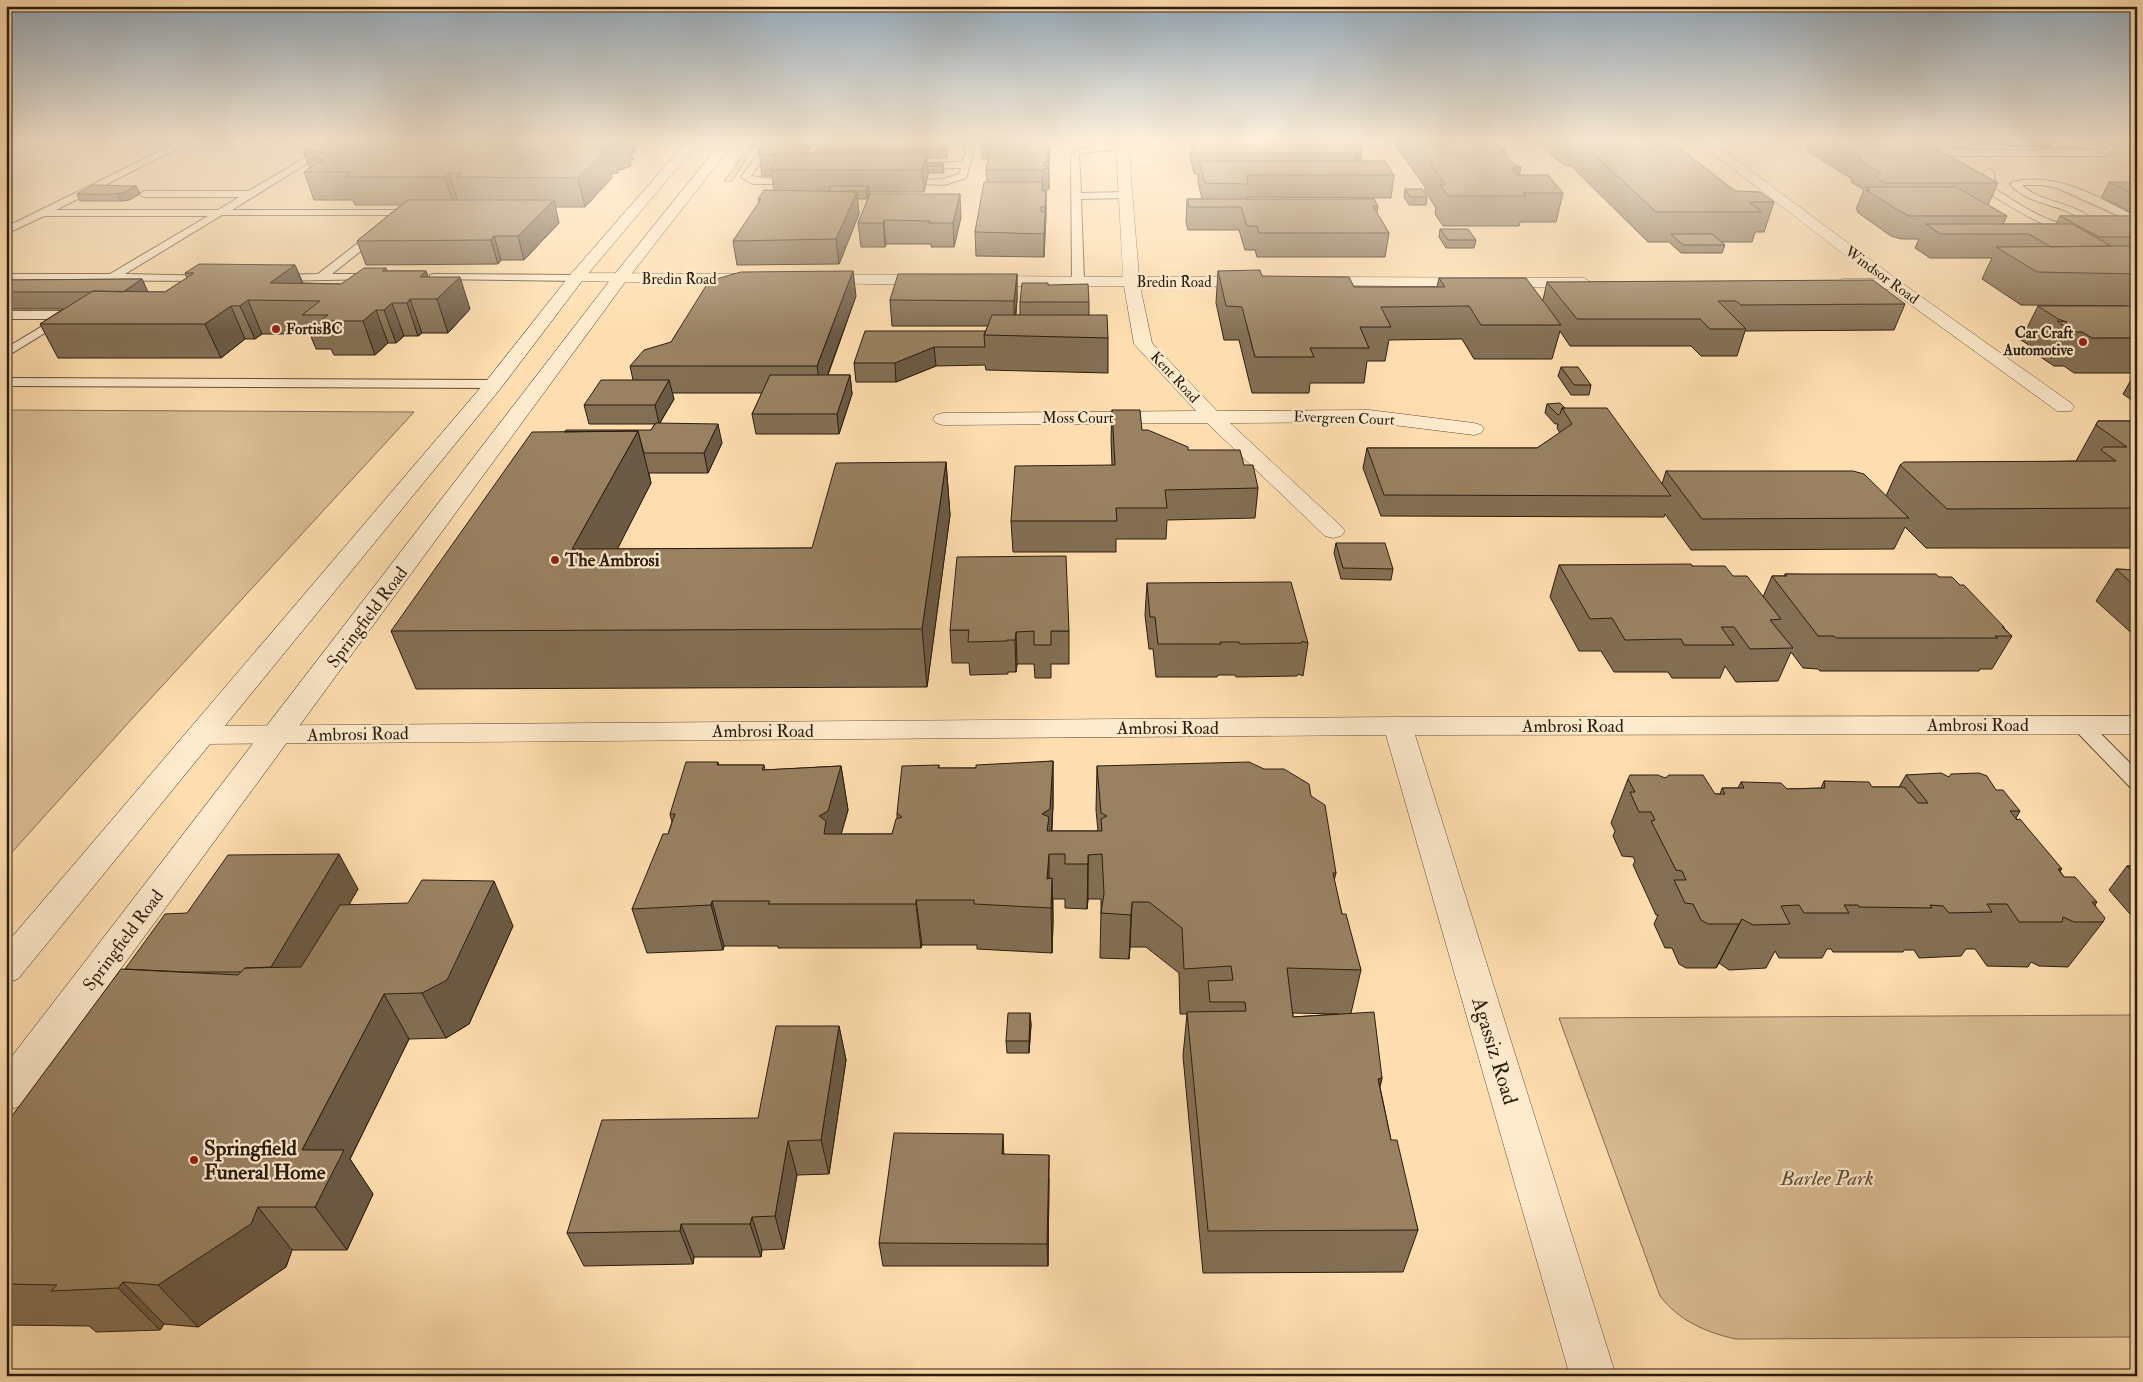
<svg xmlns="http://www.w3.org/2000/svg" width="2143" height="1382" font-family="'IM FELL Double Pica',serif">
<rect width="100%" height="100%" fill="#fedeb0"/>
<filter id="stains"><feTurbulence type="fractalNoise" baseFrequency=".004" numOctaves="4"/><feColorMatrix values="0 0 0 0 .2 0 0 0 0 .09 0 0 0 0 .02 0 0 0 .5 -.17"/></filter>
<radialGradient id="worn" r=".72"><stop offset=".6" stop-color="#630" stop-opacity="0"/><stop offset="1" stop-color="#630" stop-opacity=".3"/></radialGradient>
<path fill="#dabd94" stroke="#826d51" d="M760,142L765,144L753,148L732,181H724L747,148Z
M6,410L414,412L129,722L6,859Z
M2137,1015V1337L1736,1339C1707,1333 1678,1320 1660,1296L1559,1018Z"/>
<g fill="none" stroke-linecap="round" stroke-linejoin="round">
<g stroke="#604d36" stroke-width="2">
<path id="lane" d="M181,141H192L56,210H218L239,197H144L139,194L144,191H249L333,141H343L232,210H407V214L332,274H374L378,275V279L274,281L268,278L274,275L318,274L394,215H222L125,274L216,276V280L212,281L6,280V274H110L208,216H44L6,234V227Z
M806,141H954L935,148L910,145H813L766,155L751,176L782,180V184H753L741,177L760,151Z
M963,141H971L974,150L966,178L944,185L923,184V180L943,179L959,174L961,168H918L915,167V163L962,162L966,150Z
M1938,141H1969L1973,144L1969,147L1935,146L1934,144Z
M2046,142C2065,142 2098,136 2111,153L2107,156H1954L1950,153L1954,150H2098L2079,147H2043L2042,145Z
M1098,144H1123L1127,147C1123,150 1089,151 1079,154L1081,193L1126,192L1131,195L1126,198L1081,199L1084,281L1078,284L1072,281L1071,152Z
M1989,169L1994,172L1995,189C2021,204 2053,231 2085,223C2065,203 2029,207 2010,184L2012,182C2056,171 2099,197 2137,217V224L2057,188L2043,185H2022C2043,205 2079,201 2097,225C2071,249 2010,206 1987,192L1984,172Z
M434,274L576,275L582,278L576,281L430,279V275Z
M6,311H68L74,315L6,357V348L54,319H6Z
M6,378L494,380L501,384L494,388L6,386Z
M2081,719L2088,721L2137,770V789L2130,787L2074,729L2071,725L2074,721Z"/>
</g>
<g stroke="#604d36" stroke-width="1">
<path id="street" d="M1116,141H1128L1139,277H1254L1262,282L1254,287L1140,286L1152,343L1217,411L1369,410L1474,423L1481,425L1484,429L1481,433L1474,435L1369,422L1230,423L1341,526L1345,531L1341,536L1333,538L1325,536L1207,423L943,425L936,423L933,419L936,415L943,413L1196,411L1134,344L1124,286H980L972,281L980,276L1123,277Z
M1697,141H1711L1899,281L2071,403L2074,407L2071,411H2057L1889,289L1836,287L1834,284L1842,279H1876Z
M576,273L754,274L762,279L754,284L570,281L568,278L570,275Z
M817,275H934L942,280L934,285L811,283L809,280Z
M1315,277L1584,278L1592,283L1584,288L1309,285L1307,282Z
M2137,716V734L1415,735L1616,1376H1570L1386,735L200,744L190,742L186,735L190,728L200,726L1398,717Z"/>
</g>
<g stroke="#2b1d0e" stroke-width="1">
<path id="secondary" d="M687,141H700L582,281L501,388L18,979L6,983V944L487,380L570,275Z
M722,141H735L626,281L20,1106L6,1111V1064L614,275Z"/>
</g>
<g stroke="#2b1d0e" stroke-width="1">
<path id="highway" d="M2109,141L2137,142V150L2111,144Z"/>
</g>
<use href="#lane" fill="#feeacc" fill-rule="evenodd"/>
<use href="#street" fill="#feeacc" fill-rule="evenodd"/>
<use href="#secondary" fill="#feeacc" fill-rule="evenodd"/>
<use href="#highway" fill="#fedeb0" fill-rule="evenodd"/>
</g>
<path fill="#846f54" stroke="#2b1d0e" fill-rule="evenodd" d="M319,141H634L636,152H631L633,160L630,163L631,166L617,171L618,173L611,174L612,178L585,207H555L559,223L524,260H501L498,264L366,265L357,241L401,205H355L353,200H314L304,172L310,168L303,151Z
M759,141H796L811,153L808,154H814V151L947,148L948,155L947,158H927V163H943L944,170L943,173H928V175L924,192H869V194L867,199H857L859,214L839,264L737,265L733,241L759,203L758,199L774,190L772,176H762L759,150L761,146L760,145Z
M981,141H1050V153L1049,166V189L1044,191H1046V214L1044,257L976,256L975,232L987,182L986,170L988,159H982Z
M1191,141H1356L1362,151L1360,161L1394,175L1391,198L1247,197V199L1378,206L1377,213L1389,233L1385,257H1257L1255,250H1245L1239,230H1188L1186,222L1187,199H1202L1198,182V174H1194L1190,156Z
M1396,141H1493L1499,148L1506,151V155L1520,175L1563,193L1556,222H1520L1519,226H1443L1435,214L1436,208L1425,191V187L1395,145Z
M1541,141H1670L1735,191L1774,202L1764,232H1755L1752,242H1722L1725,245L1722,253H1681L1669,242H1648L1571,166H1566L1556,159L1540,144Z
M1809,141H1922L1998,183L1988,205L2007,216L2003,224H2056L2060,216H2137V404L2123,394L2135,373H2074L2064,366H2054L2039,356L2041,353L2021,340L2038,306H2126L2021,305L1982,279L1992,258H1930L1915,248L1919,239H1901L1891,236L1857,212L1858,210L1856,209L1864,190L1851,182L1852,179L1806,150Z
M1997,141H2053L2050,147L2009,146Z
M2109,182L2137,184V215L2101,198Z
M136,186L140,194L129,200L121,201H80L77,194Z
M1405,189L1427,197L1426,205H1409L1404,197Z
M870,194L961,217L954,247H931V244H886L885,247H861L858,223Z
M1440,229L1476,240L1474,248H1446L1439,237Z
M295,265L303,283L341,284L386,268L387,271H426L428,277L470,309L448,333H422L418,336H404L396,343H388L375,355H334L331,349H316L310,334H262L255,339H245L221,358H58L40,324L63,309H6V280L142,279L148,292H165L187,278L185,273Z
M1218,271L1354,287H1437L1439,278L1543,300L1547,282L1905,304L1894,330L1745,331L1737,356H1701L1691,346H1570L1560,331L1552,359H1474L1462,339L1389,340L1385,361H1367L1364,383H1310L1309,393H1252L1239,340H1224L1216,303Z
M1017,274V299L1016,315H1020V302L1048,285L1089,302V315L1108,338V373L986,370L985,365L936,366L896,382H856L854,363L986,331L988,326H892L890,300Z
M856,296L828,375H850L852,394L839,434H756L752,414L762,393H672L674,399L660,423L722,443L708,473H649L651,483L617,549L812,548L946,462L950,515L927,687L416,689L391,631L651,430L655,424H589L584,405L633,380L630,366Z
M1561,367L1591,385L1589,395H1571L1558,376Z
M1547,404L1565,408L1662,484L1666,471L1886,496L1900,465L2076,461L2098,421H2137V548H1926L1905,527L1894,549L1691,550L1665,514L1664,517L1381,516L1363,468L1367,448H1537L1560,433L1557,428L1558,424H1555L1545,413Z
M1112,410L1142,430L1188,450L1244,465L1258,488L1255,518L1167,520L1166,539H1116V552H1013L1011,521L1112,465L1111,439Z
M1336,543L1393,569L1391,580L1341,579L1334,553Z
M1559,565L1692,566L1733,576L1763,597L1772,576H1784L1785,574L1939,577L2004,627V628L2012,636L1992,669H1980L1979,671H1820L1818,669L1803,668L1791,652L1778,681L1736,682L1725,666L1720,678H1672L1668,672H1614L1601,651H1579L1550,597Z
M2116,569L2137,570V638L2096,601Z
M1147,583L1308,643L1303,676L1298,674L1297,676L1236,677L1235,675H1218L1217,677H1156L1153,649H1149L1145,615Z
M950,630L1069,631V664H1051V678H1035L1034,664H1017L1016,672H1008V674L970,675L969,663H952Z
M1053,761V805L1052,831H1098L1096,810L1097,766L1311,796L1336,873L1334,881L1342,914L1361,970L1351,1013L1382,1078L1380,1087L1391,1140L1418,1230L1403,1272L1203,1273L1183,1056L1187,1014H1180L1179,973L1146,947H1130L1129,959L1100,958L1101,909V899H1088L1087,909L1065,908V899H1053V922L1052,953L977,949V945H922L921,948H778V946H724L723,950L647,953L632,909L668,834L672,822L670,814L718,762L719,765H764L765,770L841,766L848,810L841,834H892L897,819V813L939,765V768H976ZM1293,1013L1338,1014L1293,1017Z
M1906,775L1949,777L1996,790L2020,811L2016,818L2062,869L2060,871L2064,877L2097,902L2095,905L2103,922L2068,967L2039,966L2031,962L2028,967L1987,966L1975,949H1966L1961,956L1919,958L1914,950H1904L1903,952H1833L1831,949H1827L1822,958H1779L1775,951L1766,968L1729,970L1719,963L1716,968H1686L1679,964L1672,948H1665L1654,924L1658,915H1656L1633,865L1635,861L1633,857L1622,856L1613,836L1615,831L1611,823L1628,779L1665,778L1715,794H1720L1722,788H1738L1741,782L1787,789L1821,788L1824,781L1872,787H1899Z
M2127,866H2137V922L2109,890Z
M358,889L349,904L513,926L469,1024L446,1038L409,1039L350,1159L373,1194L347,1250H292L286,1267L198,1327L164,1324L160,1330L96,1332L89,1326L6,1325V1124L125,969L187,913Z
M1030,1013L1031,1025L1029,1053H1007L1006,1041Z
M839,1026L846,1060L829,1174L797,1175L784,1249L762,1250L761,1257H694L693,1264L584,1266L567,1233L758,1118Z
M1004,1154L1049,1178L1048,1266H883L879,1243Z"/>
<path fill="#6b5a45" stroke="#2b1d0e" d="M619,141H634L636,152H631L633,160L630,163L631,166L617,171L618,173L611,174L612,178L585,207L578,178L599,148Z
M795,141L810,146L811,153L799,156L792,147Z
M1048,149L1049,189L1043,192L1042,170L1048,167V162H1045V156Z
M1362,151L1359,172L1353,175L1356,154Z
M927,154L928,175L924,192L922,170Z
M943,163L944,170L943,173L942,166Z
M1521,167L1515,195L1511,168Z
M449,173L458,202L454,205L445,177Z
M136,186L140,194L129,200L121,201L117,194Z
M868,186L869,194L867,199L866,191Z
M1046,191V214L1044,257V234Z
M857,192L859,214L839,264L836,239Z
M960,194L961,217L954,247L953,223Z
M554,200L559,223L524,260L518,236Z
M884,220L886,244L885,247L883,223Z
M494,236L501,260L498,264L491,240Z
M295,265L308,297L270,283Z
M426,271L435,299L420,277Z
M853,271L856,296L821,393L817,366Z
M1017,274V299L1014,327V301Z
M460,277L470,309L448,333L437,299Z
M142,279L150,297L123,292Z
M410,299L422,333L418,336L407,303Z
M248,300L262,334L255,339L240,306Z
M392,303L404,336L396,343L384,310Z
M231,306L245,339L221,358L205,324Z
M376,310L388,343L375,355L363,321Z
M934,347L936,366L896,382L895,363Z
M850,375L852,394L839,434L837,414Z
M669,380L674,399L659,424L655,405Z
M718,424L722,443L708,473L704,453Z
M638,431L651,483L589,605L572,549Z
M946,462L950,515L927,687L922,629Z
M1016,632L1017,664L1016,672L1015,640Z
M1053,761V805L1050,853L1049,854V899L1042,814Z
M841,766L848,810L835,856L832,878L819,816Z
M339,854L358,889L290,1006L268,972Z
M1088,855V899L1087,909L1088,864Z
M1052,878L1053,922L1052,953L1051,908Z
M494,881L513,926L469,1024L446,1038L422,993Z
M916,900L922,945L921,948L916,904Z
M712,901L724,946L723,950L711,905Z
M1132,902L1130,947L1129,959L1131,915Z
M1742,919L1719,963L1716,968L1739,924Z
M384,994L409,1039L350,1159L373,1194L347,1250L315,1207L302,1150Z
M1030,1013L1031,1025L1029,1053V1041Z
M839,1026L846,1060L829,1174L821,1140Z
M1382,1078L1370,1123L1378,1079Z
M1003,1134L1004,1157L1002,1154Z
M788,1141L797,1175L784,1249L775,1216Z
M1049,1155V1178L1048,1266L1047,1244Z
M258,1207L292,1250L286,1267L198,1327L158,1285Z
M752,1217L762,1250L761,1257L750,1224Z
M681,1224L694,1257L693,1264L680,1231Z
M123,1282L164,1324L160,1330L118,1288Z"/>
<path fill="#998162" stroke="#2b1d0e" d="M319,141H620L609,145L612,146L599,148L606,150L578,178L456,177L461,173H449L445,177H345L352,172H304L324,159H312L325,151H303Z
M764,141H795L792,147H803L799,154H927L922,170H771L780,155H759L762,150H759Z
M796,141L810,146L802,148L803,147H797Z
M991,141H1049V145H1045V149H1048L1045,157H1048V162H1044V166L1049,167L1042,170H986Z
M1193,141H1356L1362,151L1356,154L1196,152Z
M1416,141H1493L1499,148H1503L1506,151H1502L1514,164L1521,167L1511,168L1517,175H1548L1563,193H1523L1526,196H1448L1440,185H1446L1429,163H1433Z
M1580,141H1670L1735,191L1760,192L1774,202H1749L1762,212H1656Z
M1833,141H1922L1998,183H1885L1876,177L1881,173L1859,160L1862,159Z
M816,148H947L946,151H814Z
M1199,161H1385L1394,175H1247L1248,184L1205,183Z
M927,163H943L942,166H928Z
M984,182H1042V191H1046L1045,207H1041V212H1045L1044,234L975,232Z
M2109,182H2133L2137,184V196Z
M93,185L136,186L125,192L117,194H77Z
M831,186H868L866,191H828Z
M1865,187H1956L2007,216H1910L1901,212L1866,190H1870Z
M1405,189H1422L1427,197H1410Z
M764,190L857,192L836,239L733,241L761,199H758Z
M870,194H960L953,223H929L930,221L884,220L883,223H858Z
M1187,199H1374L1378,206H1373L1389,233H1259L1257,226H1247L1241,207H1189Z
M408,200H554L518,236H494L491,240L357,241Z
M2060,216H2137V237H2099Z
M1926,224H2072L2111,246L2051,247L2029,234H1940Z
M1440,229H1468L1476,240H1448Z
M1671,234H1712L1725,245H1683Z
M2128,246L2137,251V274L2037,272L1996,247Z
M199,264L295,265L270,283L341,284L364,268H386L382,271H426L420,277H460L437,299H410L407,303H392L384,310H376L363,321H320L328,315H302L320,301L248,300L240,306H231L205,324H40L93,291L165,292L194,273H185Z
M1260,270L1262,276L1349,277L1354,287H1445L1439,278H1526L1561,325H1481L1469,306L1381,307L1391,327H1360L1369,348H1310L1314,357H1255L1242,307L1226,306L1218,271Z
M853,271L817,366H630L644,350L671,342L709,281L741,272Z
M898,274H1017L1014,301L890,300Z
M142,279L123,292L93,291L91,292H6V280Z
M1873,280L1905,304L1741,305L1736,301H1718L1746,329H1710L1700,319H1577L1547,282Z
M1022,283H1048V285L1088,284L1089,302H1020Z
M2038,306H2137V338H2092L2082,332H2073L2057,321L2067,322L2058,319Z
M992,315H1107L1108,338L984,335Z
M865,331H986L984,335L985,347H934L895,363H854Z
M1561,367H1578L1591,385H1574Z
M770,375H850L837,414H752Z
M601,380H669L655,405H584Z
M1560,403L1565,408H1562L1560,414L1558,415L1547,404Z
M1562,408H1607L1671,496L1384,495L1367,448H1537L1572,424Z
M1112,410H1140L1142,430H1148L1188,447V450H1240L1244,465H1253L1258,488L1165,490L1167,508H1116L1117,521H1011L1015,466L1115,465Z
M2098,421H2137V508L1947,509L1900,465L1904,462L2116,461L2101,450L2104,447H2127L2096,425Z
M656,423L718,424L704,453H644L638,431L564,432L566,430H651Z
M638,431L572,549L812,548L836,463L946,462L922,629L391,631L532,432Z
M1666,471H1853L1864,474L1909,518L1702,519Z
M1336,543H1385L1393,569L1343,568Z
M1066,556L1069,631H1051V645H1034V631L1016,632L1015,640H1007V641L968,642L969,630H950L957,557Z
M1691,564L1692,566H1725L1733,576H1747L1781,619L1770,620L1793,648L1750,649L1734,627H1721L1734,645H1684L1681,639L1625,640L1612,618L1590,619L1559,565Z
M2116,569L2137,570V588Z
M1785,574H1936L1939,577H1952L1960,585H1964L2004,627H2002L2012,636H1995L1998,638H1836L1834,636H1818L1772,576H1787Z
M1291,582L1308,643L1302,641V643L1240,644L1239,642H1220L1221,644H1158L1155,617H1150L1147,583Z
M1053,761L1050,809L1042,814L1049,817L1047,831H1102L1101,819L1107,816L1101,813L1097,766L1249,762L1264,769H1284L1309,784L1311,796L1325,805L1336,873H1333L1342,914H1346L1361,970L1287,968L1293,1017L1374,1012L1382,1078L1378,1079L1391,1140H1397L1418,1230L1208,1231L1187,1012L1246,1011L1245,1002H1210L1208,981L1233,980L1231,966L1184,969L1182,928L1149,902H1132L1131,915L1101,913L1104,894L1102,854L1088,855V864H1065V854H1049L1047,879L1052,878L1051,908L974,904V900H916V904H768L770,901H712L711,905L632,909L663,834H668L675,814H670L686,762H718L717,765H764L762,770L841,766L828,811L819,816L826,821L824,834H892L896,819L902,817L897,813L902,766L939,765L938,768H976V765Z
M1941,773L1949,777L1951,774L1979,773L1987,776L1996,790H2003L2020,811H2010L2017,820L2020,819L2062,869H2058L2064,877H2075L2097,902H2092L2105,918L2103,922H2074L2063,917L2062,922H2019L2007,904H1987L1992,912L1949,913L1943,906L1930,905L1932,908L1859,907L1858,905H1844L1849,913H1804L1799,905L1781,906L1790,924L1753,925L1742,919L1739,924H1708L1701,920L1693,904L1685,903L1674,880H1686L1682,871L1676,870L1651,821L1655,820L1651,812H1639L1630,792H1635L1628,779L1630,775H1658L1665,778L1669,775H1703L1715,794H1725L1722,788H1744L1741,782L1781,783L1787,789L1825,788L1824,781L1869,782L1872,787H1904L1918,803H1928L1906,775Z
M339,854L271,967L245,968L241,972H185L125,969L165,914L187,913L228,855Z
M2127,866H2137V877Z
M422,880L494,881L447,980L422,993L384,994L302,1150H344L315,1207H258L251,1224L158,1285L123,1282L118,1288L51,1291L57,1285L6,1284V1124L121,969L238,975L245,968L301,967L340,905L408,903Z
M1008,1013H1030L1029,1041H1006Z
M776,1026H839L821,1140L788,1141L775,1216L752,1217L750,1224H681L680,1231L567,1233L602,1120L758,1118Z
M894,1133L1003,1134L1002,1154L1049,1155L1047,1244L879,1243Z"/>
<linearGradient id="sky" x2="0" y2="1"><stop stop-color="#94aabc"/><stop offset="0.42" stop-color="#fff0db"/><stop offset="1" stop-color="#fff0db" stop-opacity="0"/></linearGradient>
<rect width="2143" height="334" fill="url(#sky)"/>
<g fill="#8f2418" stroke="#feeacc" stroke-width="2">
<circle cx="276" cy="329" r="5"/>
<circle cx="2083" cy="342" r="5"/>
<circle cx="555" cy="560" r="5"/>
<circle cx="194" cy="1160" r="5"/>
</g>
<g text-anchor="middle" stroke-width="4.5" stroke-linejoin="round" paint-order="stroke">
<g font-size="15" fill="#2b1d0e" stroke="#feeacc">
<text transform="translate(1882 275) rotate(36)" y="5">Windsor Road</text>
<text x="679" y="284">Bredin Road</text>
<text x="1174" y="287">Bredin Road</text>
<text transform="translate(1175 377) rotate(47)" y="5">Kent Road</text>
<text x="1078" y="423">Moss Court</text>
<text transform="translate(1344 418) rotate(2)" y="5">Evergreen Court</text>
</g>
<g font-size="15" font-weight="bold" fill="#2b1d0e" stroke="#feeacc" text-anchor="start">
<text x="286" y="334">FortisBC</text>
<text x="2073" y="338" text-anchor="end">Car Craft<tspan x="2073" dy="17">Automotive</tspan></text>
</g>
<g font-size="18" font-weight="bold" fill="#2b1d0e" stroke="#feeacc" text-anchor="start">
<text x="565" y="566">The Ambrosi</text>
</g>
<g font-size="18" fill="#2b1d0e" stroke="#feeacc">
<text transform="translate(367 617) rotate(-53)" y="6">Springfield Road</text>
<text x="1978" y="731">Ambrosi Road</text>
<text x="1573" y="732">Ambrosi Road</text>
<text x="1168" y="734">Ambrosi Road</text>
<text x="763" y="737">Ambrosi Road</text>
<text transform="translate(358 734) rotate(-1)" y="6">Ambrosi Road</text>
<text transform="translate(123 940) rotate(-53)" y="6">Springfield Road</text>
</g>
<g font-size="21" fill="#2b1d0e" stroke="#feeacc">
<text transform="translate(1495 1051) rotate(73)" y="7">Agassiz Road</text>
</g>
<g font-size="21" font-weight="bold" fill="#2b1d0e" stroke="#feeacc" text-anchor="start">
<text x="204" y="1155">Springfield<tspan x="204" dy="24">Funeral Home</tspan></text>
</g>
<g font-size="21" font-style="italic" fill="#604d36" stroke="#feeacc">
<text x="1827" y="1185">Barlee Park</text>
</g>
</g>
<rect width="2143" height="1382" fill="none" stroke="#fedeb0" stroke-width="25"/>
<rect x="8" y="8" width="2128" height="1367" fill="none" stroke="#2b1d0e" stroke-width="2.5"/>
<rect x="12" y="12" width="2118" height="1357" fill="none" stroke="#2b1d0e"/>
<rect width="100%" height="100%" filter="url(#stains)"/>
<rect width="100%" height="100%" fill="url(#worn)"/>
</svg>
